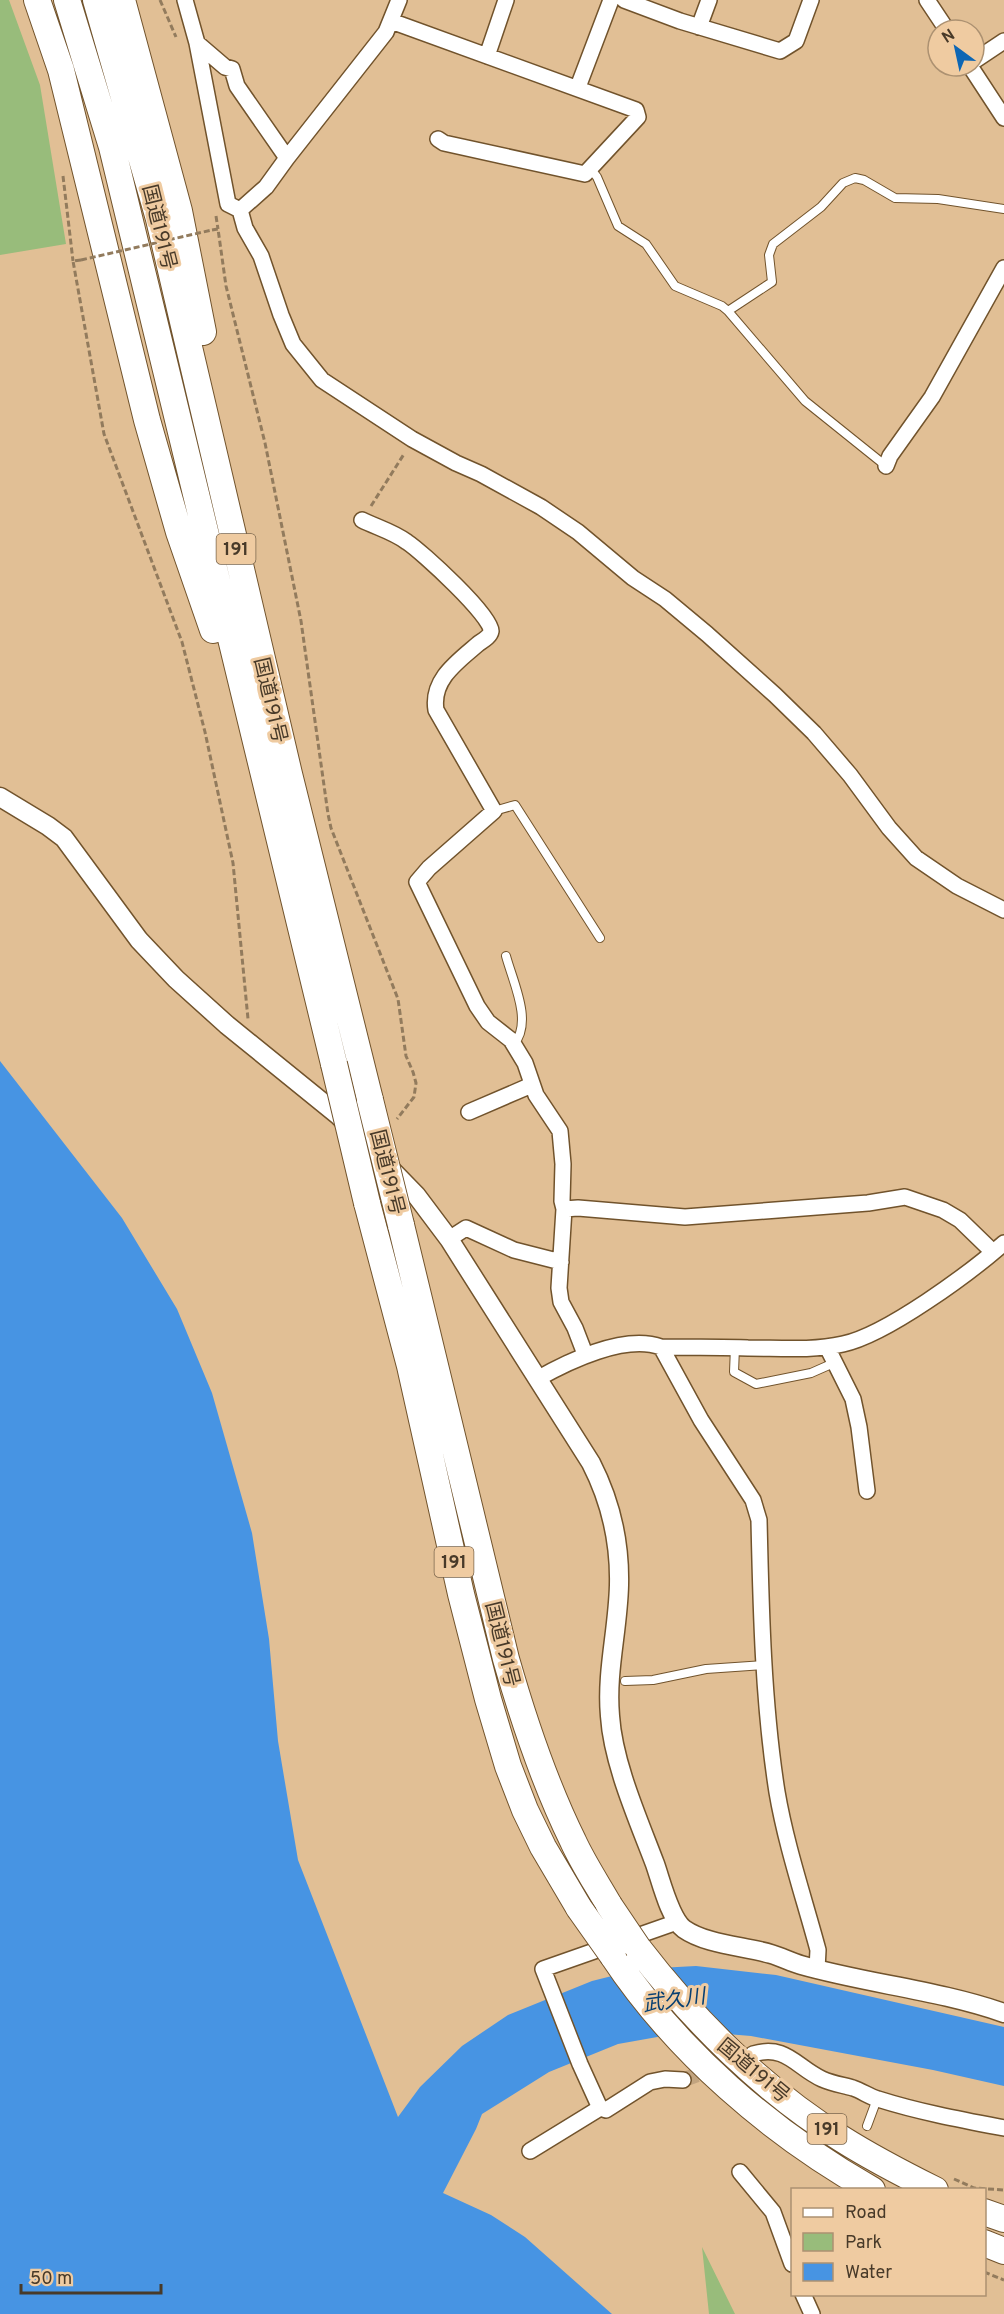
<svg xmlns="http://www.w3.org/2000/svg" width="1004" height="2314" font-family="Overpass,'Noto Sans JP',sans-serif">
<rect width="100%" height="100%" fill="#e1bf95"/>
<path fill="#98bc7b" d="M0,0H9L40,85L66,244L0,255Z
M702,2247L735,2314H709Z"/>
<path fill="#4794e3" d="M0,1061L122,1218L177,1309L212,1393L252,1533L269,1639L278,1741L298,1860L398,2117L420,2087L462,2046L508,2015L592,1981L640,1969L696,1966L776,1975L1004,2027V2086L933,2070L751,2036L691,2031L618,2044L549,2072L482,2114L476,2129L443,2193L491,2215L525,2237L612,2314H0Z"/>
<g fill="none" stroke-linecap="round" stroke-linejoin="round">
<path stroke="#c2a47f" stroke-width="15" stroke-dasharray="15 8" stroke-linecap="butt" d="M683,2080L745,2057"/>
<g stroke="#71532c" stroke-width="10">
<path id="service" d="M590,168L597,177L618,226L646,244L675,286L722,306L728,311L805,401L886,466
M728,311L772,282L769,255L773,244L821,207L843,183L855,178L864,180L895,198L938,199L1004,209
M494,811L515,805L600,938
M506,956C513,982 533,1022 514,1044
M735,1347L734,1372L756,1384L811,1373L836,1362
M625,1681L653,1680L706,1669L765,1665
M867,2126L877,2099"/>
</g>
<g stroke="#71532c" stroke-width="18">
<path id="minor" d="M185,0L197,43L225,67L232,69L237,86L287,158
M624,0L680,21L780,51L796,41L811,0
M927,0L947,30
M391,21L636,110L638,117L585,174L444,143L438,139
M699,27L709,0
M197,43L228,204L240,210L245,228L261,256L281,315L293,344L322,380L412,439L456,463L481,474L541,507L578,532L633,578L665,599L707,634L775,695L814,733L850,775L889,828L916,858L957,886L1004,910
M487,56L506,0
M974,61L1004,41
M970,66L1004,118
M578,87L611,0
M240,210L266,187L287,158L386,32L399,0
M886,466L890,456L932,397L1004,268
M362,520C376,527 394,532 407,542C421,551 493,617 491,631C490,637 482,641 478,644C457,662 431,680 436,710L494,811L429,868L417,882L477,1006L488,1022L511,1040L525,1063L536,1095L560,1131L563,1164L562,1201L564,1209L559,1288L561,1302L575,1328L585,1354
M469,1112L527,1087H533
M564,1209L578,1208L685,1217L868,1203L905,1197L943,1210L960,1220L993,1252
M449,1239L466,1228L514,1250L561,1262
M661,1347L701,1420L753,1500L759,1520C761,1610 763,1703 777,1792C786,1845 804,1898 818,1950L817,1969
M827,1347L853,1399L859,1427L867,1491
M537,1379C569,1361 625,1334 661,1347C690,1347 719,1347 748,1348C779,1348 812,1351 843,1344C886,1335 970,1273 1004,1243
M677,1922L543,1969L580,2064L600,2108L606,2110L650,2082L665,2079L683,2080
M753,2054C786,2044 796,2067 822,2079C833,2084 843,2085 853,2088C862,2091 870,2097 878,2099C919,2112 962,2120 1004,2128
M530,2151L600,2108
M740,2172L773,2212L792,2264
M803,2294L812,2314"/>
</g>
<g stroke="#71532c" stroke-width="21">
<path id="tertiary" d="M0,797L48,826L64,838L139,940L176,979L227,1025L338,1115L416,1195L449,1239L591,1463C611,1502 620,1542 619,1585C618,1630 606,1672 610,1716C613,1763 638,1819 655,1864C661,1881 670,1919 684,1929C707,1945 745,1946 771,1954C781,1957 791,1962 801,1965C868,1984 938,1990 1004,2013"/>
</g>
<g stroke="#71532c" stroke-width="28">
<path id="trunk" d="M37,0L61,70L147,420L179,532L213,630
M67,0L112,147L334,1064
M96,0L159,219L289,774L370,1100
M122,0L179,211L203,332
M367,1203L410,1366L461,1594L488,1699L508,1766L525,1810L543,1847L579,1908
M401,1225L506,1659C524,1722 544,1782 573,1841C583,1863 597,1884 609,1905
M638,1948C694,2021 764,2091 842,2139C872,2158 903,2174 935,2190
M613,1956C677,2052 771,2133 872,2190
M984,2212L1004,2219
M984,2243L1004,2251"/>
</g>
<path stroke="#927b5d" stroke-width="3" stroke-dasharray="6 3" stroke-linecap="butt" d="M160,0L176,37
M63,176L73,261
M216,216L218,229
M212,230L218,229L226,286L265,443L301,621L328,814L331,828L398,999L406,1056L413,1072L416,1083L414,1097L397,1119
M81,260L73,261L104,434L182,642L205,732L233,863L248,1019
M371,506L404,454
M954,2179L974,2188L1004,2190
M984,2272L1004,2280"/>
<use href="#service" stroke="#fff" stroke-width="8"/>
<use href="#minor" stroke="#fff" stroke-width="15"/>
<use href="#tertiary" stroke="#fff" stroke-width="18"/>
<use href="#trunk" stroke="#fff" stroke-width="26"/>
<g stroke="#71532c" stroke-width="28" stroke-linecap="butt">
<path id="trunk-bridge" d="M334,1064L367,1203
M370,1100L401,1225
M609,1905L638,1948
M579,1908L613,1956"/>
</g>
<path stroke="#927b5d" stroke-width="3" stroke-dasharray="6 3" stroke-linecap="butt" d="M81,260L212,230"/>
<use href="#trunk-bridge" stroke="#fff" stroke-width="26"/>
</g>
<g text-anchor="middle" stroke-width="6" stroke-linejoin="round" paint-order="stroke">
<g fill="#efcba1" stroke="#7a664d" stroke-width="1.5">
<rect x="216.5" y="534" width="39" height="30" rx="4.5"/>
<rect x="434.5" y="1547" width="39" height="30" rx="4.5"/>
<rect x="807.5" y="2114" width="39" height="30" rx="4.5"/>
</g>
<g font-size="18" font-weight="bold" fill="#483a29">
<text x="236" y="555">191</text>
<text x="454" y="1568">191</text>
<text x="827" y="2135">191</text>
</g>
<g font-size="20" fill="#483a29" stroke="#efcba1">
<text transform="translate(160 227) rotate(76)" y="7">国道191号</text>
<text transform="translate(271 700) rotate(77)" y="7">国道191号</text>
<text transform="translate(388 1172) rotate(76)" y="7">国道191号</text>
<text transform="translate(503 1644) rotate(76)" y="7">国道191号</text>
<text transform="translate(754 2070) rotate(40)" y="7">国道191号</text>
</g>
<g font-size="21" font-style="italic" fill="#063f72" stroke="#efcba1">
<text transform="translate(674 2000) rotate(-8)" y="7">武久川</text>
</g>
</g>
<rect x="791" y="2188" width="195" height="108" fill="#efcba1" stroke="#ac9171" stroke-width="1.5"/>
<rect x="803" y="2208" width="30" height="9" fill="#ffffff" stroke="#ac9171" stroke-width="1.5"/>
<text x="845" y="2218" font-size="18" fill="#483a29">Road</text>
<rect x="803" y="2233" width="30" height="18" fill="#98bc7b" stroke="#ac9171" stroke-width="1.5"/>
<text x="845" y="2248" font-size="18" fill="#483a29">Park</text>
<rect x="803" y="2263" width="30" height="18" fill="#4794e3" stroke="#ac9171" stroke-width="1.5"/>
<text x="845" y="2278" font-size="18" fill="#483a29">Water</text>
<g transform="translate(956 48) rotate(327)"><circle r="28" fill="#efcba1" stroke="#ac9171" stroke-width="1.5"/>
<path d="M0-4.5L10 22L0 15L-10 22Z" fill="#0d66b4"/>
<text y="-9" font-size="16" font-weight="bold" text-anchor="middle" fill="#483a29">N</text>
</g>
<path d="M21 2284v9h140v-9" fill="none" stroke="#483a29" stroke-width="3"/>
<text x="30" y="2284" font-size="18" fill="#483a29" stroke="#efcba1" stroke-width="4.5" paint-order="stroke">50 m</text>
</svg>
